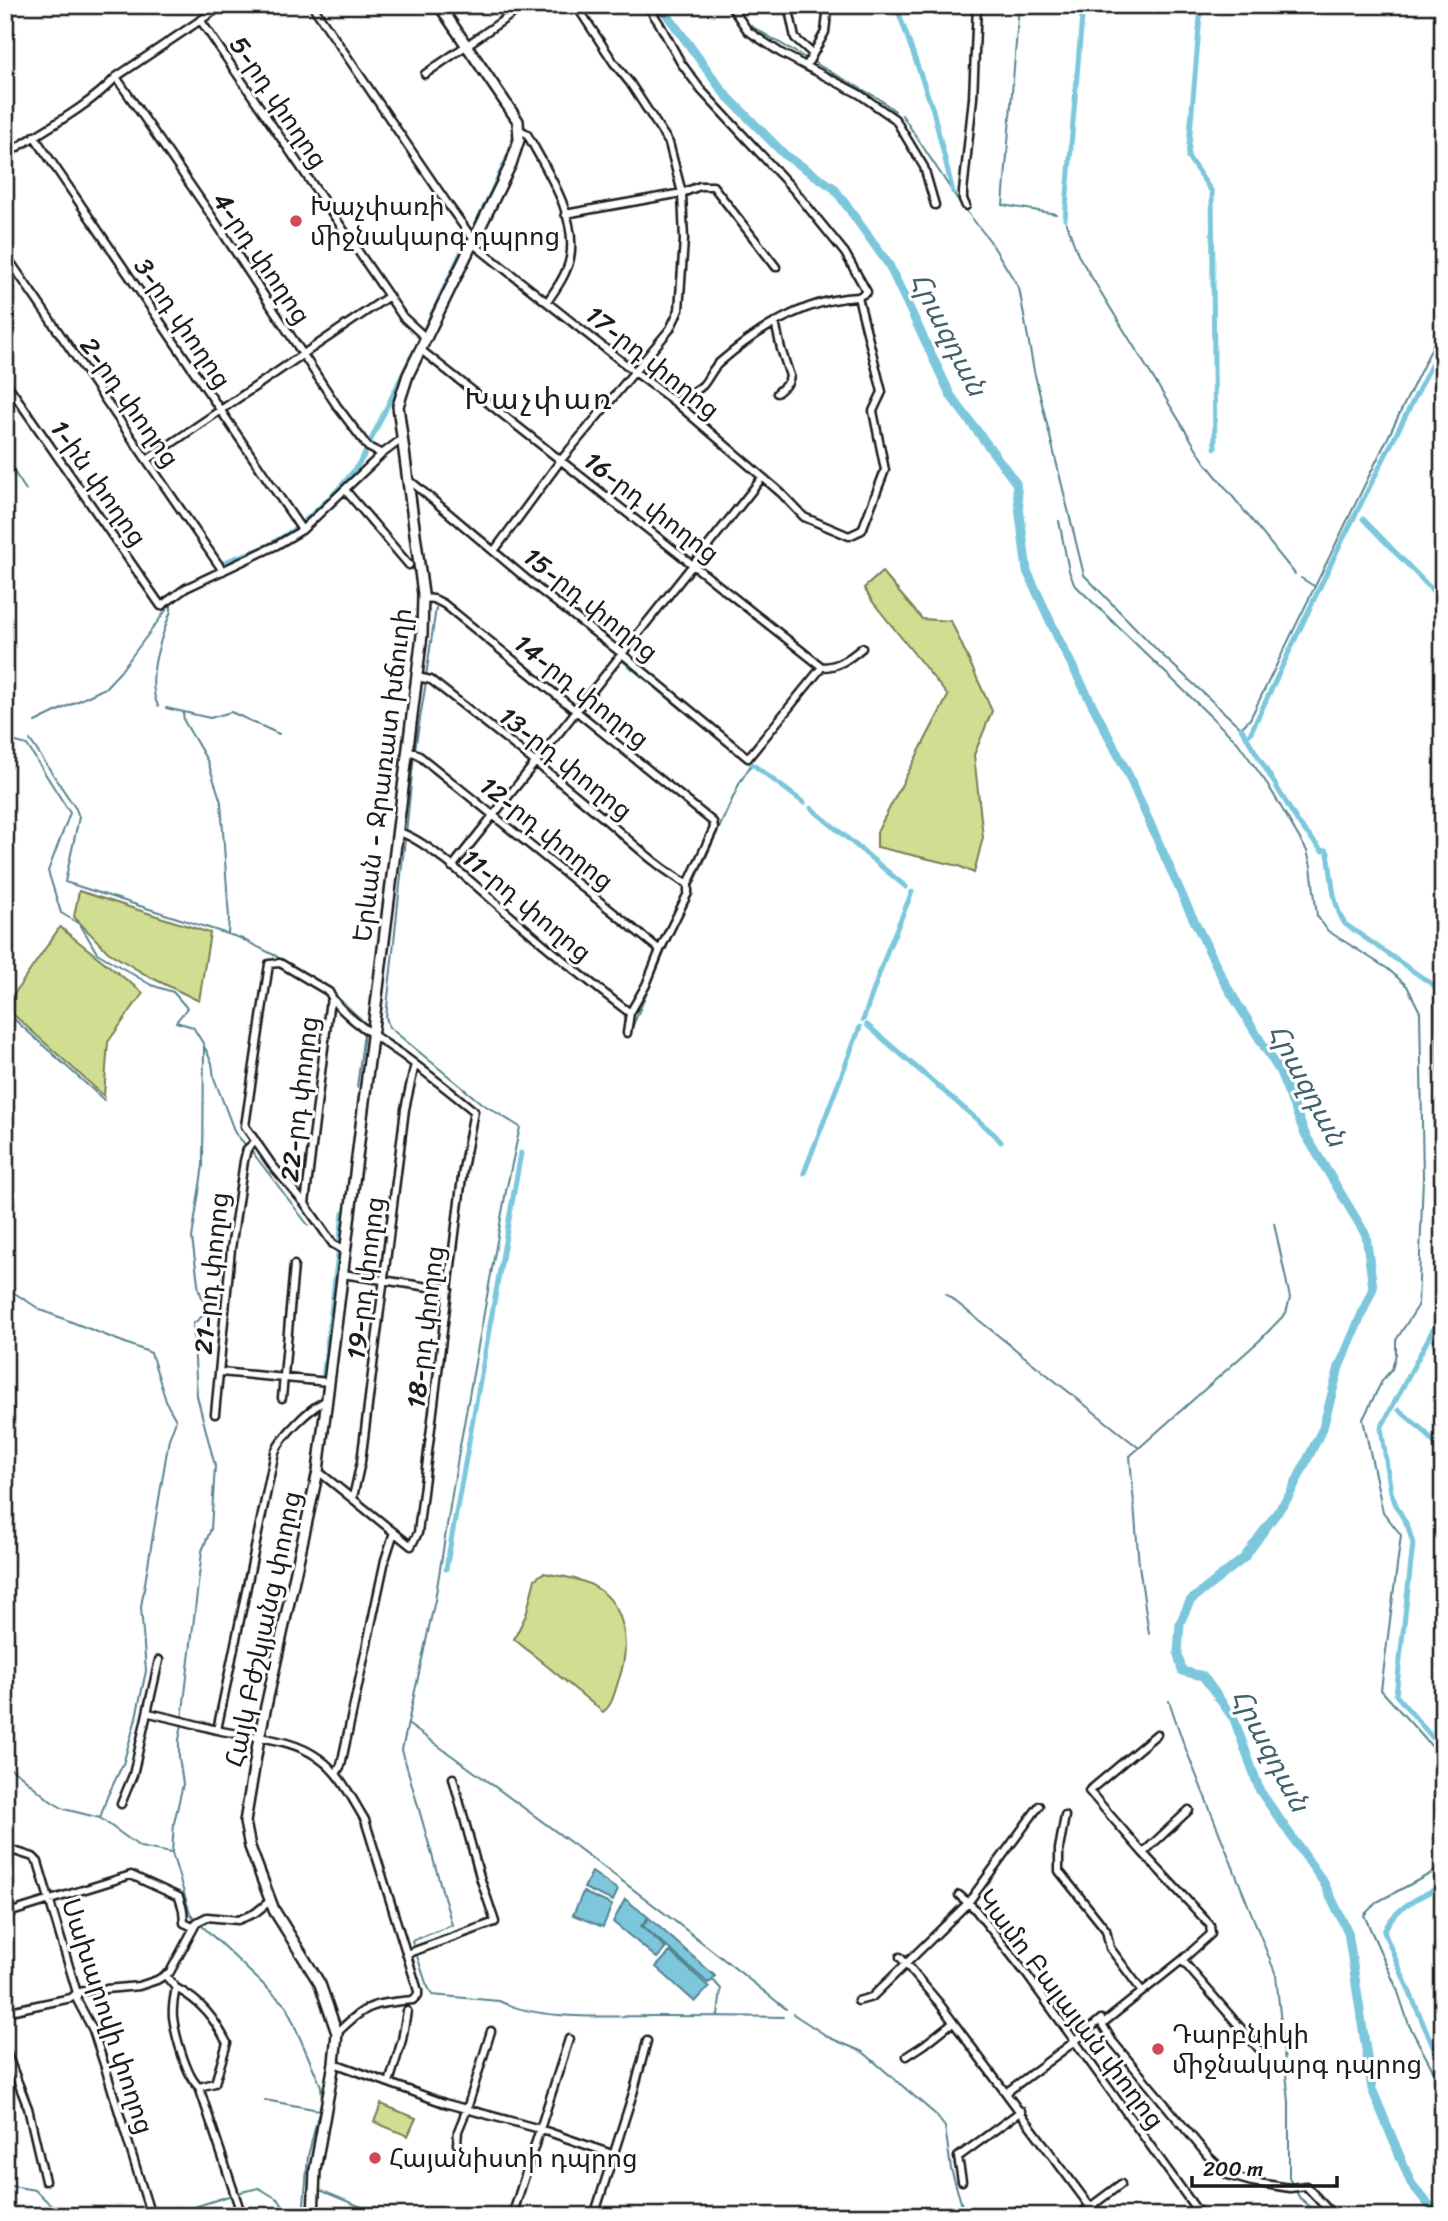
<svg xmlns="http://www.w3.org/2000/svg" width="1448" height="2221" font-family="Sriracha,'Noto Sans Armenian',sans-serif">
<rect width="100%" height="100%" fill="#fff"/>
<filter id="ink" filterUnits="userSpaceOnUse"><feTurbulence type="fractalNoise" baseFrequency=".0143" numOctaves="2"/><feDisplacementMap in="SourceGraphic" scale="14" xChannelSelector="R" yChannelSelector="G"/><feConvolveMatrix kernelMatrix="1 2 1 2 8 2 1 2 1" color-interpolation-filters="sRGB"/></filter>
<g filter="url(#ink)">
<path fill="#d0de91" stroke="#767d56" stroke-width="2" d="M882,572L922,619L951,621L992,711L974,755L983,837L974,873L959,866L877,847V832L948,696L872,601L864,588Z
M79,891L210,933L199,1001L148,976L108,952L74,917Z
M60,927L143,993L108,1042L104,1096L5,1007Z
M543,1573C560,1576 580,1578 595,1587C627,1605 630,1648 619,1679C615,1690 613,1705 603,1712L514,1639L526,1615L535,1579Z
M381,2104L416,2118L408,2136L374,2122Z"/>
<path fill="#7cc7dc" stroke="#56838f" stroke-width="2" d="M592,1872L618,1890L613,1901L584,1888Z
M583,1892L612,1905L603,1927L573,1915Z
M625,1899L648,1917L641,1926L666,1948L657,1958L613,1922Z
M649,1918L715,1976L712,1981L708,1983L643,1926Z
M670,1952L709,1987L695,2002L656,1967Z"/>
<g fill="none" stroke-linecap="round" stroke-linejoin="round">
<path stroke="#56838f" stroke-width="2" d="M1019,5L1003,205L1056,214
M746,23L807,59
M813,62L878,98L895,111
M902,115L960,203L990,241L1019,288L1034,371L1084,575L1159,652L1241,728L1250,719L1443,325
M1065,219L1078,255L1204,461L1295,574
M5,458L26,490
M1059,521L1069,571L1074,584L1238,743L1268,785L1307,851L1311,866L1317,916L1328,931L1388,969L1407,986L1420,1012L1423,1177L1418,1306L1396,1340V1354L1392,1369L1382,1381L1363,1419L1383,1512L1401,1535L1381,1690L1443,1759
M1301,578L1314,586
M426,676L436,608
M158,706C145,678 161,639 171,611V606
M166,708L210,718L231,712L279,734
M183,712L184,721L208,762L221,802L229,918L228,934
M35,722L105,688L120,672L170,605
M5,739L27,745L70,813L48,871L61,913L80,924L97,953L151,985L173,992L187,1008L176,1022L193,1027L204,1045L203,1165L192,1238L199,1290L208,1311L193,1324L197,1396L215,1466L211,1529L202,1551L182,1719
M30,740L76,809L79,817L65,882L240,938L276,956L316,981
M415,749L426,682
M406,833L414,755
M405,838L386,1017L389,1027L481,1103L520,1127L506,1191L458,1457L435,1600L402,1750L452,1925L412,1941L414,1948
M691,890L740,782L751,765
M335,995L366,1024
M5,1011L104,1100
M631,1030L679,918
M205,1048L212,1063L214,1078L235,1133L253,1153L308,1225
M357,1087L364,1033
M5,1287L41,1310L151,1353L167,1404L176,1420L169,1439L141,1607L146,1671L135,1722L123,1764L107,1797L100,1818
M946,1294L1139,1448
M1149,1634L1139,1565L1130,1456L1259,1341L1286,1313L1290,1298L1274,1223
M1169,1701L1183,1742L1276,1975L1289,2102V2178L1293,2186
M182,1724L179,1740V1757L183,1784L174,1823L172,1853L190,1913L195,1919
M409,1725C537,1816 664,1910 786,2009
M5,1765L19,1774L52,1802L64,1809L100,1818L140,1847L171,1853
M1443,1867L1377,1902L1364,1915L1397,1989L1409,2025L1435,2074L1443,2110
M199,1923L286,2006L321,2086L322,2100L308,2156L303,2216
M416,1953L426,1983L432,1995L499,2001C539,2021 609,2016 654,2016C697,2016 740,2016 783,2017
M714,1981L721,1989L718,2016
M793,2014L830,2038L863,2052L935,2114L945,2127L951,2169L965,2216
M265,2100L319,2110
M5,2185L35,2190L63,2216
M320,2190L383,2216
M1296,2191L1299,2197L1321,2216
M241,2192L259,2188L279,2200L289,2216
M166,2216L232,2195"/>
<path stroke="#7cc7dc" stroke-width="5" d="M896,5L933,110L953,192
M1201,5L1188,157L1212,192L1215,448
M1071,145L1083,5
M1065,219L1071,148
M473,231L512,148L515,132
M425,329L467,240
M369,444L411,357
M1363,519L1443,601
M301,524C326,502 351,480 367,450
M222,564C231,558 239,557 249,553C266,548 281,538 296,528
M621,658L724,742
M1241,728L1299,824L1322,851L1326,850L1328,853C1332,875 1332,905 1345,924L1436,987L1443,1160
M1250,734L1339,547L1443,342
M743,757L804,803
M811,808L906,887
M1441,991L1443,993
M863,1020L887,952L912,892
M867,1025L995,1135L1001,1142
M804,1173L860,1027
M1443,1221L1436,1324L1381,1428L1391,1492L1396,1505L1408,1527L1413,1544L1396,1695L1443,1750
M339,1245L343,1213
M1434,1342L1438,1357L1443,1363
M323,1379L338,1254
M1399,1410L1425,1432L1443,1453
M446,1569L521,1153
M1443,1885C1420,1897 1394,1907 1384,1932L1443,2070"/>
<path stroke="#7cc7dc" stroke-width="9" d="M660,5L724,93L785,155L834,188L889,265L951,396L1016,483L1027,571L1059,640L1128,774L1186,904L1226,985L1280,1072L1305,1134L1366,1235L1373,1288L1339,1367L1323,1428L1289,1496L1244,1558L1190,1601L1180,1623L1178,1654L1182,1671L1203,1676L1234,1719L1260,1791L1324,1883L1348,1932L1372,2089L1411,2183L1438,2216"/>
<g stroke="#1c1c1c" stroke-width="11">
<path id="street" d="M312,5L449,206L470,235L475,238
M647,5L659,23L681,63L701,90L794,190L845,253L867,292L858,297
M730,5L748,31L781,53L859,94L895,119L924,167L935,205
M788,5L795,38L813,54
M201,21L403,317L427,339
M807,65L825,32L828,5
M425,74L525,5
M116,77L211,215L337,406L368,447L382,454
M519,129L527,134C546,169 578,216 570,258C567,274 556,289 547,302
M34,136L302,530
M5,155C40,132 89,107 116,77L223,5
M966,206L963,199V192L973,98L977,5
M565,214L682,193L700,186H713L776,267
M472,243L635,372L675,402L781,493L804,517L849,536L862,530L885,470L873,411L882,392L858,297C805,299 758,329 719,363C712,369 709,378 703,385C696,392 684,397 675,402
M5,254L223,571
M775,322L781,349L790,376L788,383L777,393
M421,350L822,667C839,667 850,658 862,648
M5,381L161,606L186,588L277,545L302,530L382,454L403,438
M147,460L389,296
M408,481L414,484L536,587L621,653L748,758L822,667
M346,491L409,565
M494,551L561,460L670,329L679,310L684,240L682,193L669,143L630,83L614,63L576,5
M423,598L434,599L444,604L713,822L714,828L688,884V893L660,950L646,985L630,1013L627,1033
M417,677L431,680C486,723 541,766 595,811C621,832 658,869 688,884
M407,750L417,754L660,950
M397,832C424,836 489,898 513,918C551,951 590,983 630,1013
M452,867L762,478
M305,1204L329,1007L332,1000
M342,1274L449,1290
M220,1372L329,1382
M282,1398L294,1265
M215,1414L231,1249L244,1161L247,1149L256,1141
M318,1471L411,1546L418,1533L463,1169L474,1111C451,1092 428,1074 404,1056C383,1041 339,1015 329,992L280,963L269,964L245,1126L272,1165L305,1204L333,1244L345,1251
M353,1497L361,1462L405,1109L415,1064
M149,1713C172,1718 194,1724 217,1730C252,1738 291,1737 320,1759C341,1774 352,1799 365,1820L418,1991V1995L413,2000C372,2004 366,2004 337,2033
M217,1730L275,1452C282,1436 310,1407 326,1401
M1157,1734L1089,1791L1143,1853L1210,1925L1211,1934L1182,1960L1102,2024L1113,2042L1208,2156L1228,2175L1252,2182L1290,2188L1306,2186L1334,2216
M336,1774L341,1765L385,1560L394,1532
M121,1804L133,1775L159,1660
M1065,1816L1059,1849V1871L1106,1930L1110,1948L1142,1991
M5,1848L33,1857L38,1862L77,1993V2000L93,2030L105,2067L151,2216
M1143,1853L1189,1810
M959,1895L974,1908L1027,1975L1201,2216
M5,1914L131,1875L179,1897L183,1910L184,1923L193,1927
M406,1954L495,1922L480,1877L453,1778
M900,1957L939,2003L1097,2216
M1182,1960L1259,2049
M165,1975L176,1988C174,1997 172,2007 173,2017C175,2034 186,2076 199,2087L242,2216
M176,1988C201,2001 214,2018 227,2043L215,2083L199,2087
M858,2001L872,1997L968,1903L1039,1806
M5,2012L71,1998L77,1993L84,1991L139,1986L157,1980L170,1972L197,1922L207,1917L238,1920L255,1913L270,1901
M5,2049L28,2108L45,2181
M907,2056L924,2045L953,2022
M334,2063L444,2103L540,2129L612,2154
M389,2083L402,2040L407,2011
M1007,2092L1074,2042L1101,2019L1102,2024
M457,2144L458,2131L467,2109L491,2031
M962,2181L958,2157L1021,2111
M988,2213L990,2216
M512,2216L569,2039
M594,2216L634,2090L647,2041
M1078,2216L1121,2184"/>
</g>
<g stroke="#1c1c1c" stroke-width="14">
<path id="secondary" d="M313,2216L315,2170L334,2063L337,2033L320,1984L274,1910L250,1847L245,1822L259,1738L318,1471L422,635L423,594L398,406L408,375L511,164L519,140L518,121L439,5"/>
</g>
<use href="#street" stroke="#fff" stroke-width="6"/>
<use href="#secondary" stroke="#fff" stroke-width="9"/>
</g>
</g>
<g fill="#d1495b" stroke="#fff" stroke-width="2.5">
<circle cx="296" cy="221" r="7"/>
<circle cx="1158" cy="2049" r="7"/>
<circle cx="375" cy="2158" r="7"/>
</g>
<g text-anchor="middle" stroke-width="6" stroke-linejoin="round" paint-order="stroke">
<g font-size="26" fill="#1c1c1c" stroke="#fff">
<text transform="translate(279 102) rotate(56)" y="9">5-րդ փողոց</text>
<text transform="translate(262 258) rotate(56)" y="9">4-րդ փողոց</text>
<text transform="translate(183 323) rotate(56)" y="9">3-րդ փողոց</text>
<text transform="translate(653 362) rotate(39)" y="9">17-րդ փողոց</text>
<text transform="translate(130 402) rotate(55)" y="9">2-րդ փողոց</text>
<text transform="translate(99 483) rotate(55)" y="9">1-ին փողոց</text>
<text transform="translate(652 507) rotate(38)" y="9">16-րդ փողոց</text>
<text transform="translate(591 604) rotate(39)" y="9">15-րդ փողոց</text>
<text transform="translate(582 691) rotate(39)" y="9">14-րդ փողոց</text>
<text transform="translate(566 763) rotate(39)" y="9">13-րդ փողոց</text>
<text transform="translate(382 775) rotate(-83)" y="9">Երևան - Ջրառատ խճուղի</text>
<text transform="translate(547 833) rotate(39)" y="9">12-րդ փողոց</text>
<text transform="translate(527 905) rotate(40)" y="9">11-րդ փողոց</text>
<text transform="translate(299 1099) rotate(-83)" y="9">22-րդ փողոց</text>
<text transform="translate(211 1273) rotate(-84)" y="9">21-րդ փողոց</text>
<text transform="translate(365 1278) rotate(-83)" y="9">19-րդ փողոց</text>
<text transform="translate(425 1327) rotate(-83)" y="9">18-րդ փողոց</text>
<text transform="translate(263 1629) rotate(-78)" y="9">Հայկ Բժշկյանց փողոց</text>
<text transform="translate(1071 2009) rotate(53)" y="9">Կամո Բալայան փողոց</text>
<text transform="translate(108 2016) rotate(72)" y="9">Սախարովի փողոց</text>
</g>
<g font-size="26" fill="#1c1c1c" stroke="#fff" text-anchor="start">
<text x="310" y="215">Խաչփառի<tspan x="310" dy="30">միջնակարգ դպրոց</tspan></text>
<text x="1172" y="2043">Դարբնիկի<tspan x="1172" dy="30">միջնակարգ դպրոց</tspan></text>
<text x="389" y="2167">Հայանիստի դպրոց</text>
</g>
<g font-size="28" font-style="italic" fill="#426069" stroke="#fff">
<text transform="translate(949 334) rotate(63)" y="10">Հրազդան</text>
<text transform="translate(1308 1085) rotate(62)" y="10">Հրազդան</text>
<text transform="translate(1271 1750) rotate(62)" y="10">Հրազդան</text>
</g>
<g font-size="30" letter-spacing="2" fill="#1c1c1c" stroke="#fff">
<text x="539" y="409">Խաչփառ</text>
</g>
</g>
<rect width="1448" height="2221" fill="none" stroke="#fff" stroke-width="28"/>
<rect x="14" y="14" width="1420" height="2193" fill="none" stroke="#1c1c1c" stroke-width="2.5" filter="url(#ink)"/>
<path d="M1192 2176v10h145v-10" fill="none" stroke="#1c1c1c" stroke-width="3.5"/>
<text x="1203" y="2176" font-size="21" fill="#1c1c1c" stroke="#ffffff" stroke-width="5" paint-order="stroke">200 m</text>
</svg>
